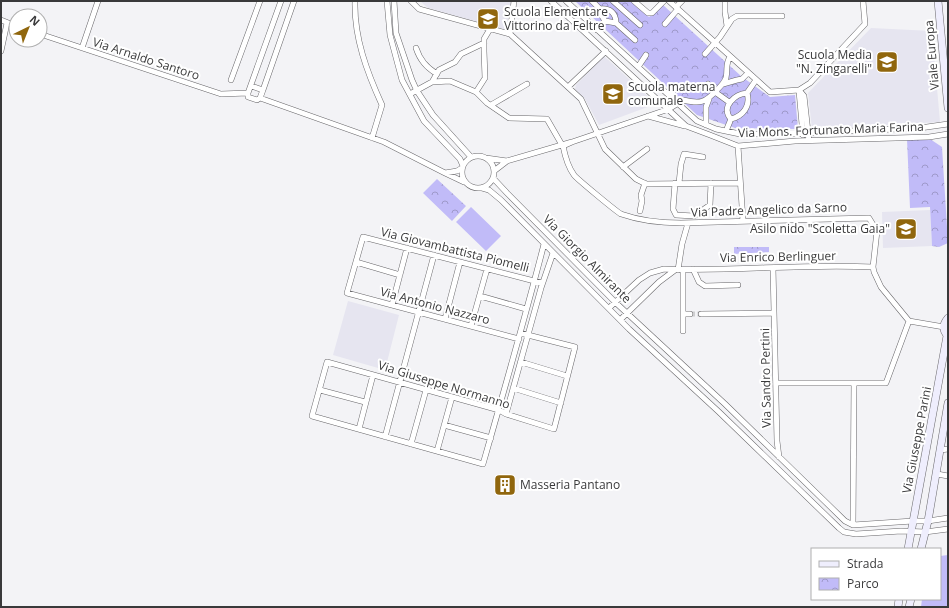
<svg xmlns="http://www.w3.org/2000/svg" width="949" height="608" font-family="'Open Sans',sans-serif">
<defs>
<pattern id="park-crowns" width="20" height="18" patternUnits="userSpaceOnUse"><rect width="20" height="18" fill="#c1bbf8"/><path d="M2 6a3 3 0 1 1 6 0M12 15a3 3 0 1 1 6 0" fill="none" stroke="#9e99ca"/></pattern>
</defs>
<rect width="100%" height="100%" fill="#f3f3f6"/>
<path fill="#e6e5f0" d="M420,1H511L507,30L428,8Z
M871,28L932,31L940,122L812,129L808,93Z
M604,56L653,101V105L599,125L585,99L575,89L576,85Z
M930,210L932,246L883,248L882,212Z
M348,301L399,315L385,370L333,355Z"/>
<path fill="url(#park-crowns)" d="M577,1H631L649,17L663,5L741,76L770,97L795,95L798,129L735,128L697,115L576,2Z
M907,139H930L942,147L948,243L939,247L932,246L930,207L910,208Z
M437,179L466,206L452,221L423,193Z
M734,247H769V252L734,254Z"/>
<path fill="#c1bbf8" d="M471,207L501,236L486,251L456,222Z
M948,555V607H921L922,599H940V556Z"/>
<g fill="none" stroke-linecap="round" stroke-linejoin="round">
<path stroke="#ceced0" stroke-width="5" stroke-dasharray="5 2.5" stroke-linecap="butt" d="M690,314H701"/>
<g stroke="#68676a" stroke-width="6">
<path id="street" d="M281,1L248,93V97L257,100L260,98L384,142L445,173L464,182
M355,1C354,38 367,72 382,105L372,138
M387,1L390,35L402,80L424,121L460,159L463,166
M394,1L396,33L412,80L417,91L433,115L471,157
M411,1L419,9L510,34L581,99L605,149L636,179L646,184L740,183
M551,1L686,126L710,135L738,146L795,141L929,137L948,134
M566,1L697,121L716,129L740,134H778L920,128L948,124
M592,1L600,9V13L605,21L616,23L635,40
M613,1L640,25
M634,1L648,13H652L664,1
M669,1L770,92L799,90
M725,1V12L727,26
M676,7L682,1
M600,9C610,8 616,13 616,23
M1,20L16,26
M665,24L678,9
M490,29L484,39V51L485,78L476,92L487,103L509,118L547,119L562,145
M597,30L605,21
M40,34L221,94L248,93
M510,34L514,1
M82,48L98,1
M416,48C420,60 426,67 437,74
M1,51L7,23
M705,54L720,37L732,19L737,16H782
M638,67L646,55
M231,80L260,1
M432,82L439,70L455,62L461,54L484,43
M708,84L715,92L729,102
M723,84L737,80L742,79L748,73
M251,86L263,90L260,98
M568,87L606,51
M263,90L294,1
M799,90L810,83L865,24L863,1
M799,90L804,96L809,141
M799,91L803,135
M410,94L432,82L450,81L476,92
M670,96L672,94L674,86
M491,105L527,84
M648,116L685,126
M731,119C743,116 751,106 747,93
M706,125V107L709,99
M726,131L731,119C720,107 735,94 747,93L756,80
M572,142L563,146C565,156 568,167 574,175C577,179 617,212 621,214C641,221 661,223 681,223L869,218L877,231L873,267L874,272L881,287L909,321L944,327
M738,146L743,221
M462 172a16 16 0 1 1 32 0a16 16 0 1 1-32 0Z
M486,158L507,161L572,142L669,109L683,100C700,104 705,103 717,90C721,86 724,83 726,78C728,69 725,64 730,57
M623,167L647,149
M494,171L507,161
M445,173L457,171L462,168
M493,178L507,193L615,302L725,404L845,521L853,525L913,521H928L948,518
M675,183L673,209L676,215L694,216L710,205L711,183
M679,183L681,164L684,154L703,157
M482,188L489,190L501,200L629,329L719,412L839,528L844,532L856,534L901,531L925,532L948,529
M640,211L642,201L641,195L645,183
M356,262L400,275
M773,268L777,441L779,457
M693,269L699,282L705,286L738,285
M678,270L682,244L688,223
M683,270V331
M480,296L526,309
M392,305L407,248
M609,308L639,280L650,273L664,269C734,272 804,263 873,267
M683,314H690
M701,314L774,313
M445,319L460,262
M620,320L659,282L675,270
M471,326L487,269
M520,333L575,347L554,429L506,414L499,410L327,362L312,416L483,464C504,391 525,318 544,244
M519,339L347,293L363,237L542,283
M521,362L567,376
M776,383H886L909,321
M513,388L561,403
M320,390L365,402
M506,414L541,288L553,253
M444,425L491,438
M359,429L373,375
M385,437L434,255
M411,444L426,390
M940,450L948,449
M437,451L452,397
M937,474L948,476
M853,525L854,383"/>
</g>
<g stroke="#68676a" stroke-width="8">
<path id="secondary" d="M938,1L948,108
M948,318C943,324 942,330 948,336
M908,549L947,336
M921,549L928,521L948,403
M898,607L899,599
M909,607L911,599"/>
</g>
<use href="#street" stroke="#fff" stroke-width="5"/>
<use href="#secondary" stroke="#efeefd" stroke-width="7"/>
</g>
<defs>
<g id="school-square" transform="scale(1.15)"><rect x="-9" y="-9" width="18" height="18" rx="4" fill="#90660d" stroke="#fff"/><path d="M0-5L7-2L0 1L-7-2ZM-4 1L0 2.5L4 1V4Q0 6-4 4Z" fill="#fff"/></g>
<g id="building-square" transform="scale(1.15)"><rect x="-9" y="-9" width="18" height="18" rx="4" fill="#90660d" stroke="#fff"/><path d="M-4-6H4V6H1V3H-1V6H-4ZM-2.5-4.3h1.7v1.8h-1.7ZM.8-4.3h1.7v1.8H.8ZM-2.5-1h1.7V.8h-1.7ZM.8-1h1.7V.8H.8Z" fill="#fff"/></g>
</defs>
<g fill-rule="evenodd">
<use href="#school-square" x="488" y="19"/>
<use href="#school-square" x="887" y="62"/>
<use href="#school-square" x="613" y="94"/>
<use href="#school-square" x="906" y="229"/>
<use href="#building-square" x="505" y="485"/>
</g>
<g text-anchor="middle" stroke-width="4" stroke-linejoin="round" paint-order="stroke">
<g font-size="12" fill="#39393a" stroke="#fff" text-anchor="start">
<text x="504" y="16">Scuola Elementare<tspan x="504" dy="14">Vittorino da Feltre</tspan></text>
<text x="872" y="59" text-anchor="end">Scuola Media<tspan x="872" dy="14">"N. Zingarelli"</tspan></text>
<text x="628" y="91">Scuola materna<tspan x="628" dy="14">comunale</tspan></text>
<text x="890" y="233" text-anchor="end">Asilo nido "Scoletta Gaia"</text>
<text x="520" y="489">Masseria Pantano</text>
</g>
<g font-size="12" fill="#39393a" stroke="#fff">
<text transform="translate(932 55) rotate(-95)" y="4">Viale Europa</text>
<text transform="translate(146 59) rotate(18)" y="4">Via Arnaldo Santoro</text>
<text transform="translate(831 130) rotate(-2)" y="4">Via Mons. Fortunato Maria Farina</text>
<text transform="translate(769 210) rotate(-2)" y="4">Via Padre Angelico da Sarno</text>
<text transform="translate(455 250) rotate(14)" y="4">Via Giovambattista Piomelli</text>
<text transform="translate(778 257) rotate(-1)" y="4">Via Enrico Berlinguer</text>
<text transform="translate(587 259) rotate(45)" y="4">Via Giorgio Almirante</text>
<text transform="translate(435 306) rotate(15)" y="4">Via Antonio Nazzaro</text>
<text transform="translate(766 378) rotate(-91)" y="4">Via Sandro Pertini</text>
<text transform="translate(444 385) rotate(17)" y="4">Via Giuseppe Normanno</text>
<text transform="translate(917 440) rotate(-79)" y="4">Via Giuseppe Parini</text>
</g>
</g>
<rect width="949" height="608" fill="none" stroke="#39393a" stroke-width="4"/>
<rect x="811" y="548" width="130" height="52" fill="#ffffff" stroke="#b0b0b0"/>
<rect x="819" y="561" width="20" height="6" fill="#efeefd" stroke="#b0b0b0"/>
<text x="847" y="568" font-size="12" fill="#39393a">Strada</text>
<rect x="819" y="578" width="20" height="12" fill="url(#park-crowns)" stroke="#b0b0b0"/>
<text x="847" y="588" font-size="12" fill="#39393a">Parco</text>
<g transform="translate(28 28) rotate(43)"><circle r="19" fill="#ffffff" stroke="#b0b0b0"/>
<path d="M0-3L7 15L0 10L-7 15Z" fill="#90660d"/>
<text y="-6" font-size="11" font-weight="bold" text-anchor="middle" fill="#39393a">N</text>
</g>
</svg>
